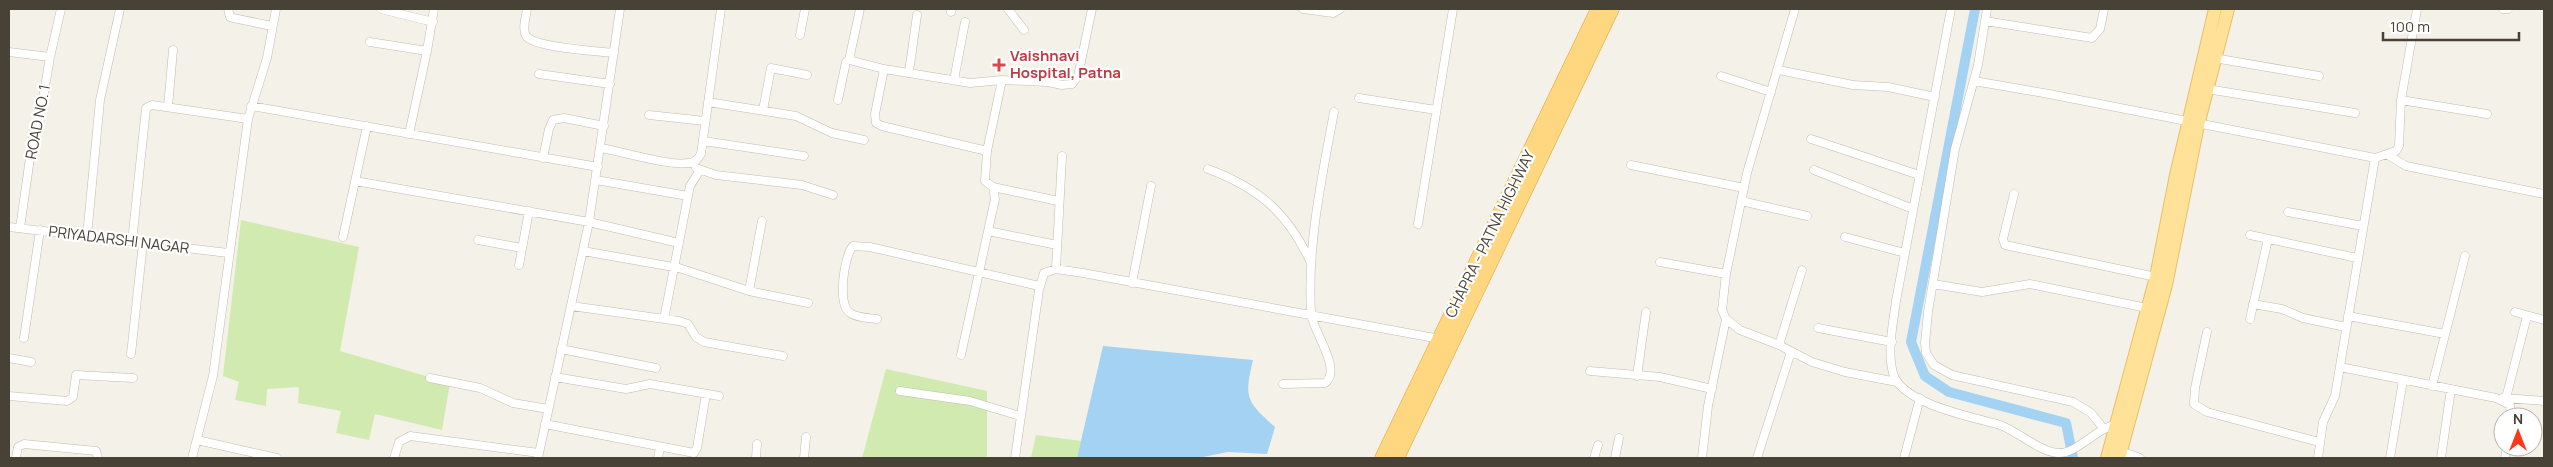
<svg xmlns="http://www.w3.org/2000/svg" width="2553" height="467" font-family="Manrope,sans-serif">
<rect width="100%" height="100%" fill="#f4f1e8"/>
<path fill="#d0eab0" d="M241,220L359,247L340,351L450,383L442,430L375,414L369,440L336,433L341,411L298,403L299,387L267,389L266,406L235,400L239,382L223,376Z
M886,369L987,391V458H862Z
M1036,435L1081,441L1077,458H1031Z"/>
<path fill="#a3d2f3" d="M1103,346L1253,360C1244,398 1246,401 1275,427L1267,454L1228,452L1198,458H1077Z"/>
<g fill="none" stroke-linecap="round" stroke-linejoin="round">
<path stroke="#a3d2f3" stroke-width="10" d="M1975,9L1911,342L1925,376L1949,392L2066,423L2073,458"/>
<g stroke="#c3bcad" stroke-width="9">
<path id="minor" d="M228,9L230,17L233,18L272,26
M381,9L433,22
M527,9C526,16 522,29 526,36C535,48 598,51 614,53
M860,9L849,60L884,69L970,83L1002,80L1048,82L1062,85L1072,84L1078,76L1092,9
M1008,9L1024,30
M1303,9L1333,13L1340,9
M1795,9L1747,173L1726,274L1722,310L1726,319L1740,330L1779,345L1812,362L1845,372L1897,382
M1951,9L1896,301C1893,324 1887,351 1893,373C1901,404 1973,417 2000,425C2017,431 2040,452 2058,453C2077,454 2097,427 2118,424
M1987,9L1978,65L1955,149L1928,312L1925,343L1926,353L1934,365L1952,375L2073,402L2091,413L2103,428
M2503,9H2508
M951,12L952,9
M1985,21L2092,38L2100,29L2104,9
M800,35L805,9
M370,42L427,51L434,9
M9,52L50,57
M2214,58L2319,76
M884,69L875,114L876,123L882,126L987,151L1002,80
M1778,70L1853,85L1888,87L1935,97
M909,72L917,15
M539,74L610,84
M1721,76L1771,92
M954,80L965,22
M1974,81L2049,94L2375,158L2396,151L2399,146L2401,100L2417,9
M2207,89L2355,113
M1359,98L1436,110
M838,100L846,62L849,60
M2401,100L2487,114
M708,102L796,116L832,133L864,140
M251,106L598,167
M168,107L173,50
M763,110L771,68L807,75
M649,115L705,121
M409,134L427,51
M1811,139L1919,175
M703,141L804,156
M601,148C624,152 668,166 689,163C695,163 698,159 701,154L721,9
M2388,155L2406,166L2544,194
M543,158L549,129L553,120L564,118L604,126
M1631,165L1744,188
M696,168L716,175L802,185L833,195
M1208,169C1259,188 1288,213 1311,263
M1814,170L1913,209
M596,180L688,196
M355,181L589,222L679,243
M993,187L1058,201
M2014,194L2003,239L2005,245L2156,277
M1741,201L1807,216
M2288,212L2363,226
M1418,224L1453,9
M9,227L228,253
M20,228L34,130L39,123L50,57L61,9
M988,231L1057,245
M2250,235L2357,258
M87,236L100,100L120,9
M343,237L367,126
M1845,237L1905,253
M478,240L522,248
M132,242L146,108L152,105L248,119
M583,251L679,268L749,291L808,303
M1660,262L1726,274
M519,265L529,211
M1056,269L1062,156
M1132,283L1151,186
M1933,284L1982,292L2030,284L2147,308
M749,291L762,221
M2253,304L2282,309L2303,318L2346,327
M571,306L679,321L688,324L696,337L704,342L783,356
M2515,312L2544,320
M2348,316L2445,334
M664,319L690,186L700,170
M877,319C869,318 857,318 850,313C837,305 844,255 853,246L870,247L1039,286
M2250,319L2268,239
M1818,328L1892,342
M2207,332L2195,388L2194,404L2207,412L2319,442
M24,338L40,230
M1779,345L1802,270
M561,349L656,368
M131,354L143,243
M961,355L995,199L993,187L985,181L987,151
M9,358L31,362
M2340,367L2496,398L2510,405L2511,417
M1590,371L1660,377L1712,389
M1637,376L1646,312
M555,377L626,389L650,384L719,396
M430,378L480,388L513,403L548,409
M1283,384L1325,383C1343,370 1312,330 1311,313C1307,245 1322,177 1334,112
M2432,386L2465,256
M900,391L970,401L1020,416
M9,396L67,401L73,397L76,375L133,378
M2503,398L2544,401
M2506,398L2527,316
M545,424L694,453L697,448L706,394
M197,440L277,458
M2121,451L2140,458
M16,458L18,447L24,444L96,451L98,458
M192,458L213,376L248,119L267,58L276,9
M394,458L399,442L410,436L539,453
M538,458L589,222L620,9
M658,458L660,447
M756,458L757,444
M804,458L806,437
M1015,458L1039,290L1044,273L1056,269L1083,273L1440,339
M1594,458L1598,445
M1615,458L1619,438
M1702,458L1708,406L1726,319
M1757,458L1791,352
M1904,458L1920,398
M2318,458L2323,422L2335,396L2375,158
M2390,458L2403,380
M2441,458L2451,389
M2505,458L2507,447"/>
</g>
<g stroke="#e7c063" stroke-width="14">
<path id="primary" d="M2107,458L2156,277L2176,175L2215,9
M2119,458L2166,285L2198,125L2228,9"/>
</g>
<g stroke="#e2a235" stroke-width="15">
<path id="trunk" d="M1382,458L1598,9
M1397,458L1612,9"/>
</g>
<use href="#minor" stroke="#fff" stroke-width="8"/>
<use href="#primary" stroke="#ffe197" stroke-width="12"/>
<use href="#trunk" stroke="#ffd780" stroke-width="14"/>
</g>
<path fill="#e0444e" stroke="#fff" stroke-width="2" d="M996.5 57.5h5v5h5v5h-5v5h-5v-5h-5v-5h5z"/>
<g text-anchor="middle" stroke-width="4.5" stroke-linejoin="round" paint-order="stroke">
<g font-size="15" font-weight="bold" fill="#be3a42" stroke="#fff" text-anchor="start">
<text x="1010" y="61">Vaishnavi<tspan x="1010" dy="17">Hospital, Patna</tspan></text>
</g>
<g font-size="15" fill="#484136" stroke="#fff">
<text transform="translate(38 122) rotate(-79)" y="5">ROAD NO. 1</text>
<text transform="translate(1490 234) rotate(-64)" y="5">CHAPRA - PATNA HIGHWAY</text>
<text transform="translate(119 240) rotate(7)" y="5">PRIYADARSHI NAGAR</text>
</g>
</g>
<rect width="2553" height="467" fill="none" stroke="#484136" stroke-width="20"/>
<g transform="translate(2518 432)"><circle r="24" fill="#ffffff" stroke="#b6b3af"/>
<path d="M0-4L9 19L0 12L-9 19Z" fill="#ff3815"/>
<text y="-8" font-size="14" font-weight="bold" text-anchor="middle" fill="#484136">N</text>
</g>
<path d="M2383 32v8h136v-8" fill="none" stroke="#484136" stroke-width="2.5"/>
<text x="2390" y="32" font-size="15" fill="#484136" stroke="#ffffff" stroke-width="4" paint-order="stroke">100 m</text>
</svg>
